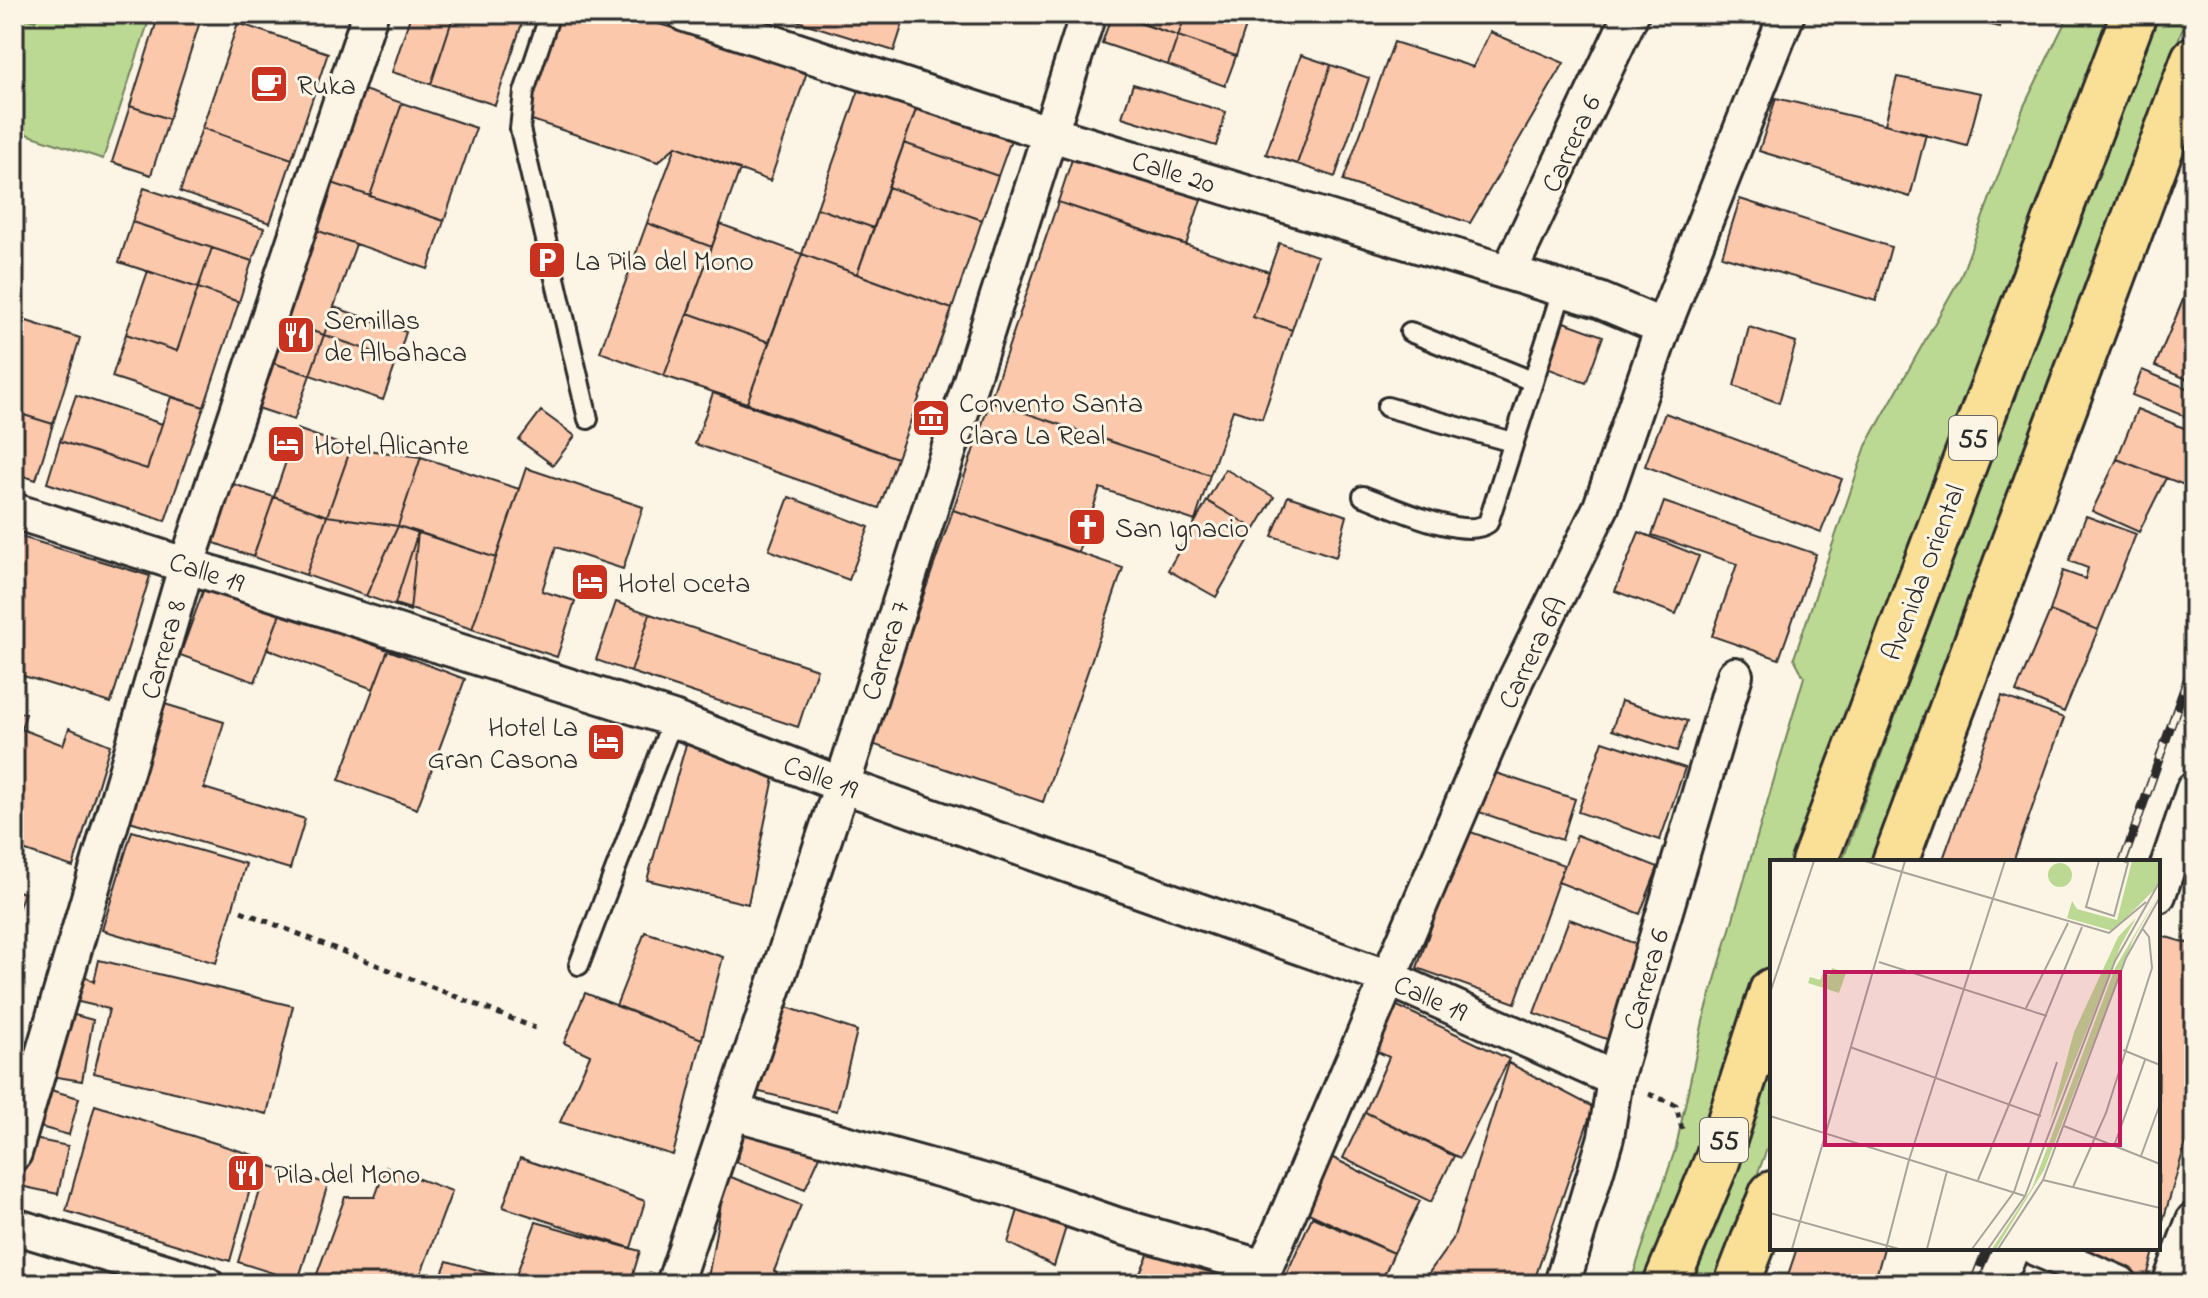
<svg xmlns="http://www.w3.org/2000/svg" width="2208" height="1298" font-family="'Indie Flower',sans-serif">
<rect width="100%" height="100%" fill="#fcf5e5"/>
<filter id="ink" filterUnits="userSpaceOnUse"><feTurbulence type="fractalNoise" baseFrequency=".0125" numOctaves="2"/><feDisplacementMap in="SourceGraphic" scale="16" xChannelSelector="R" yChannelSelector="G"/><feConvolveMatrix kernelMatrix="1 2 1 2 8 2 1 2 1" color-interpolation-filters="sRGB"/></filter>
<g filter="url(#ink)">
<path fill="#bbd992" stroke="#73825e" stroke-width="2" d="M38,14H151L103,159L14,130V15L35,21Z
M2069,14H2114L1806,862H1772V955L1654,1284H1630L1676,1147L1703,1021L1804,677L1794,658L1866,446L1961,276L2024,106Z
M2155,14H2188L1872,862H1842L2098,161Z
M1772,1053V1135L1717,1284H1689Z"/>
<path fill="#fbc8ac" stroke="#2b2b2b" stroke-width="2" d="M159,14L202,15L169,119L130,106Z
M411,14H454L431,84L392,72Z
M454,14H525L495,105L431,84Z
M559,14H626L808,69L770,181L676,146L658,162L526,118Z
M775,14H906L894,51Z
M1112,14L1178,36L1168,65L1102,43Z
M1115,14H1186L1178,36Z
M1186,14H1250L1236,56L1178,36Z
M1945,14H2003L2000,27Z
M238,23L328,53L292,159L202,128Z
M1490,32L1564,63L1470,223L1343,181L1394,42L1473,67Z
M1178,36L1236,56L1225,86L1168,65Z
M1301,55L1331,65L1297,164L1266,154Z
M1331,65L1369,78L1335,177L1297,164Z
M1897,77L1981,93L1967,146L1885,124Z
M861,84L918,104L874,228L817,208Z
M1133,84L1226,112L1216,146L1122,117Z
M358,88L402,103L370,196L326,181Z
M1776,98L1926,134L1910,197L1759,151Z
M402,103L476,128L444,221L370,196Z
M918,104L1012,137L998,176L904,143Z
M130,106L169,119L151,175L112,162Z
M202,128L292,159L270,223L180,192Z
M904,143L998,176L982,220L888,187Z
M676,146L740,169L712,247L647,223Z
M1076,147L1204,190L1186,245L1058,202Z
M326,181L444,221L428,269L310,228Z
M888,187L982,220L952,309L857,274Z
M144,188L264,228L252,261L132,222Z
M1740,199L1891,247L1876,301L1722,256Z
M1058,202L1269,272L1253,317L1292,330L1262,419L1233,410L1210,475L990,401Z
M817,208L874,228L857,274L802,254Z
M132,222L212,248L198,288L119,262Z
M647,223L712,247L664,376L600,352Z
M720,224L802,254L769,342L688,313Z
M310,228L356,244L324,335L279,320Z
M1279,243L1317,256L1292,330L1253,317Z
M212,248L252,261L239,302L198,288Z
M802,254L952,309L897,458L747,403Z
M148,271L198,288L177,351L126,334Z
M2194,274V382L2155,366Z
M198,288L239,302L204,407L112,377L126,334L177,351Z
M334,307L406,332L397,360L324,335Z
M688,313L769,342L747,403L664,376Z
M14,317L80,338L53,424L14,412Z
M279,320L324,335L310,375L264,360Z
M1564,322L1603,336L1586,383L1547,368Z
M1749,327L1796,342L1779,403L1734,386Z
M324,335L397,360L383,400L310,375Z
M264,360L310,375L294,420L249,405Z
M2142,370L2194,391V420L2132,395Z
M713,393L897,458L879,508L695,444Z
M76,395L162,424L147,469L60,441Z
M171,397L204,407L165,521L47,483L60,441L147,469Z
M990,401L1210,475L1195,521L1100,488L1078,552L953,510Z
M2137,409L2194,432V469L2187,486L2117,459Z
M541,411L575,436L553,465L519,440Z
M14,412L53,424L36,480L14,473Z
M1665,413L1842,479L1821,532L1645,466Z
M297,429L351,448L327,516L274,497Z
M351,448L421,457L398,526L327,516Z
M421,457L519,489L496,558L398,526Z
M2117,459L2166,478L2139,532L2092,511Z
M526,468L643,507L623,569L556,547L542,591L575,601L557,657L472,629Z
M1225,469L1274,497L1255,529L1207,501Z
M230,483L274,497L253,557L209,541Z
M1288,496L1347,516L1336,557L1272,536Z
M274,497L327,516L306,575L253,557Z
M789,497L869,527L849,580L769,550Z
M1207,501L1255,529L1216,597L1168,570Z
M1664,502L1816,554L1779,659L1712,636L1737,564L1652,535Z
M953,510L1123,568L1043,802L872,744Z
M327,516L398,526L366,596L306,575Z
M2086,516L2136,534L2098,630L2050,611L2063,571L2085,579L2088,568L2069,561Z
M398,526L418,532L410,611L366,596Z
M418,532L496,558L472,629L395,604Z
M1639,532L1699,556L1676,614L1615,591Z
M18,536L150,576L111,703L14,673V547Z
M206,583L281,611L255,682L180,655Z
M616,602L650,614L631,672L596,660Z
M281,611L388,650L373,689L267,649Z
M2050,611L2098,630L2064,712L2016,692Z
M650,614L817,669L798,727L631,672Z
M388,650L465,679L417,809L339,780Z
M2002,696L2064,718L2013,862H1942Z
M1621,701L1687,721L1677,751L1612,730Z
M158,702L224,722L204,788L305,819L290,869L123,819Z
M14,711L26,714L21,729L63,745L69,728L110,745L73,867L14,847Z
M687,741L776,768L748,904L647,880Z
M1603,741L1685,768L1660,840L1578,812Z
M1493,772L1575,799L1562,840L1479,812Z
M2194,823V879L2177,873Z
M1465,830L1564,865L1515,1003L1417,968Z
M132,831L246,864L216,963L102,930Z
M1577,835L1658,867L1640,914L1558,882Z
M14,890L24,893L14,921Z
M1569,919L1647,948L1612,1041L1534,1013Z
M645,932L723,957L702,1039L616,1006Z
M2159,935L2194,945V1115L2158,1238Z
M99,960L293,1006L267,1114L94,1073L109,1009L62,998L79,972L94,982Z
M585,993L702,1039L673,1155L560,1122L590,1055L564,1043Z
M1389,1002L1509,1059L1460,1158L1365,1112L1389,1057L1367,1047Z
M778,1004L857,1031L837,1111L752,1090Z
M56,1010L93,1020L82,1081L51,1076Z
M1509,1063L1593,1107L1533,1284H1421L1453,1239Z
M43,1088L79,1098L69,1135L33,1125Z
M95,1105L259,1157L230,1261L66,1211Z
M1365,1112L1454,1156L1431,1202L1343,1158Z
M747,1123L825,1145L805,1189L737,1162Z
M29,1138L68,1146L58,1194L20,1186Z
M1329,1156L1420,1201L1394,1253L1302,1210Z
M520,1158L645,1201L631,1248L503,1207Z
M268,1165L328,1184L298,1281L238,1262Z
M386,1167L452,1191L417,1284H337L316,1277L345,1197H375Z
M726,1175L801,1205L774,1271L793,1284H724L708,1278Z
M1022,1197L1071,1211L1054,1266L1008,1243Z
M1312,1217L1394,1253L1380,1284H1282Z
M536,1222L640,1251L630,1284H530L515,1278Z
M1155,1239L1218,1260L1210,1284H1135Z
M1797,1248H1884L1874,1284H1785Z
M2075,1248H2155L2145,1284H2134Z
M447,1261L527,1284H438Z
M1004,1277L1031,1284H1002Z"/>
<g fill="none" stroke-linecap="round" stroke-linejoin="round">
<g stroke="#2b2b2b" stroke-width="24">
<path id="lane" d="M550,14L524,92L520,129L588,419
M1410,332L1532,381
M1387,407L1512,442
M1363,496C1391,506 1464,541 1488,523L1562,291
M579,965L673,719"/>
</g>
<g stroke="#2b2b2b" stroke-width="40">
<path id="street" d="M685,14L1048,133L1599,300L1663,327
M1509,272L1631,14
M14,511L673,719L842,785L1386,977L1615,1079
M2158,895L2194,789
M733,1112L1018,1191L1116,1225L1264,1268
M14,1153L187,564L370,14
M14,1226L206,1284
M2036,1248L2120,1284
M674,1284L842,785L1088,14
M1258,1284L1516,679L1601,507L1663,327L1787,14
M1562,1284L1606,1137L1615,1079L1735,675
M1996,1284L2012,1248
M2170,1284L2194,1220"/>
</g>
<g stroke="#2b2b2b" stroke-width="50">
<path id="primary" d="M1814,862L2134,14
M1895,862L2194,59
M1666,1284L1717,1161L1772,991
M1737,1284L1772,1194"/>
</g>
<path stroke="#2b2b2b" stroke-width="5" stroke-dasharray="6 6" stroke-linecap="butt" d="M241,911L535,1028
M1649,1094L1676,1105L1683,1133"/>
<use href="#lane" stroke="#fcf5e5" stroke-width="18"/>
<use href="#street" stroke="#fcf5e5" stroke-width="34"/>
<use href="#primary" stroke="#fadf96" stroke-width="44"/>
<g stroke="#2b2b2b" stroke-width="9">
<path id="rail" d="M2123,862L2194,660
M1973,1284L1987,1248"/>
</g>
<use href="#rail" stroke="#fcf5e5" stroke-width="6" stroke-dasharray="18" stroke-linecap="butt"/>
</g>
</g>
<defs>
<g id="cafe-square" transform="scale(2)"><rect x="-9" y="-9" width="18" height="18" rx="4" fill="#c8321e" stroke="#fcf5e5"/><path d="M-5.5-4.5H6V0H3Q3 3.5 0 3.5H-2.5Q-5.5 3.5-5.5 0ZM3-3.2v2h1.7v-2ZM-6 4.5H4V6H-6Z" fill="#fff"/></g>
<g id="parking-square" transform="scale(2)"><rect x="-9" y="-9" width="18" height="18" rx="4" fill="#c8321e" stroke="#fcf5e5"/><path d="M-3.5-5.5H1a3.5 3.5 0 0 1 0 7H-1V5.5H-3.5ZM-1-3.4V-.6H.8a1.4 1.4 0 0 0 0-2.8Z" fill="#fff"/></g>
<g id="restaurant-square" transform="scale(2)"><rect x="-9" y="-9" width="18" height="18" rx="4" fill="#c8321e" stroke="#fcf5e5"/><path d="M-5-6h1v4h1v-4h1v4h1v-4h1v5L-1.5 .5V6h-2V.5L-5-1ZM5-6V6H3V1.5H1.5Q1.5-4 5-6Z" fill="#fff"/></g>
<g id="museum-square" transform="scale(2)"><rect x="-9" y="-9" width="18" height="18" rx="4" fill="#c8321e" stroke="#fcf5e5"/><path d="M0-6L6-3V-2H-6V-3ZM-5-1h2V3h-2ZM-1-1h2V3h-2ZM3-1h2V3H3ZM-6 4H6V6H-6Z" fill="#fff"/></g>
<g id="hotel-square" transform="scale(2)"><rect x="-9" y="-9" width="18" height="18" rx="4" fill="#c8321e" stroke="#fcf5e5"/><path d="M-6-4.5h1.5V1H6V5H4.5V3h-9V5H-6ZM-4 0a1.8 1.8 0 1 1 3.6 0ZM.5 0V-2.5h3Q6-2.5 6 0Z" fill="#fff"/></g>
<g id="church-square" transform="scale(2)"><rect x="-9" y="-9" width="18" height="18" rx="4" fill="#c8321e" stroke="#fcf5e5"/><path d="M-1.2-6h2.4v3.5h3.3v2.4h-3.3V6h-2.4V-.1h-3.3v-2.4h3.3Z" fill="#fff"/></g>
</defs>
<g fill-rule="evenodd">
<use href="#cafe-square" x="269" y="84"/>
<use href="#parking-square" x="547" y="260"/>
<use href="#restaurant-square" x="296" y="335"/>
<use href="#museum-square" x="931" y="418"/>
<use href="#hotel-square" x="286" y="444"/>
<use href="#church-square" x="1087" y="527"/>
<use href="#hotel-square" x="590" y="582"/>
<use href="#hotel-square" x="606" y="742"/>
<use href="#restaurant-square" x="246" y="1173"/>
</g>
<g text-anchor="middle" stroke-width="6" stroke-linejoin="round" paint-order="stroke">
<g fill="#fcf5e5" stroke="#6a6863" stroke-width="2">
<rect x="1949" y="416" width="48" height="44" rx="6"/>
<rect x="1700" y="1118" width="48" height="44" rx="6"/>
</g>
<g font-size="26" font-weight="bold" fill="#2b2b2b">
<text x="1973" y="447">55</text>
<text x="1724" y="1149">55</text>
</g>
<g font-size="28" fill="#2b2b2b" stroke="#fcf5e5" text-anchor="start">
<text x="297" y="94">Ruka</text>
<text x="575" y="270">La Pila del Mono</text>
<text x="324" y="329">Semillas<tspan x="324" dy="32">de Albahaca</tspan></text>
<text x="959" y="412">Convento Santa<tspan x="959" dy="32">Clara La Real</tspan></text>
<text x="314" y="454">Hotel Alicante</text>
<text x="1115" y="537">San Ignacio</text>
<text x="618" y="592">Hotel Oceta</text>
<text x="578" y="736" text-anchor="end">Hotel La<tspan x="578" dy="32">Gran Casona</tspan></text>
<text x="274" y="1183">Pila del Mono</text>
</g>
<g font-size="28" fill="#2b2b2b" stroke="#fcf5e5">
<text transform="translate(1570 143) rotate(-65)" y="10">Carrera 6</text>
<text transform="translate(1174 171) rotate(17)" y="10">Calle 20</text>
<text transform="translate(207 571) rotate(18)" y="10">Calle 19</text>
<text transform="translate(1922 572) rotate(-69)" y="10">Avenida Oriental</text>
<text transform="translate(162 649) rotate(-74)" y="10">Carrera 8</text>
<text transform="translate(884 650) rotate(-72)" y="10">Carrera 7</text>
<text transform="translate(1531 652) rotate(-64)" y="10">Carrera 6A</text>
<text transform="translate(821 776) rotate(21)" y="10">Calle 19</text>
<text transform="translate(1645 979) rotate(-74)" y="10">Carrera 6</text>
<text transform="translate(1431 997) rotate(24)" y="10">Calle 19</text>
</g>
</g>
<g transform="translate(1770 860)">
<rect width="390" height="390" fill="#fcf5e5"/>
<path d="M362,1H390V24L343,71L297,58L302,41L307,49L347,60ZM278 15a12 12 0 1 1 24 0a12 12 0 1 1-24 0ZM390,32L363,80L274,310L226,389H222L262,328L345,108ZM366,58L351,85L279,265L304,172L348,77ZM62,108L76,113L69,133L38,123L40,117L50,120L53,113L60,115Z" fill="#bbd992"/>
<path fill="none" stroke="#a8a49b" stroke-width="2" d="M95,1L339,73L376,42M329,1L316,47L344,56L358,3L353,1M109,102L277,156M0,133L44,1M256,148L298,63M80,187L271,256M353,190L390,205M0,256L255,336M294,266L390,304M344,286L375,200M371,296L390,244M208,320L312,67M273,320L390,348M303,327L336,253L382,108L379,77L372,68M0,353L129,389M22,389L135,1M116,389L139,300L235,1M157,389L177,311M202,389L244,332L287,202M218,389L255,336L345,101L390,21M228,389L273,320L356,98L390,37"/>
<path fill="#c2185b" fill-opacity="0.15" stroke="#c2185b" stroke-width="4" d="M55,112H350V285H55Z"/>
<rect width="390" height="390" fill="none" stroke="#2b2b2b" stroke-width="4"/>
</g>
<rect width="2208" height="1298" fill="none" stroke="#fcf5e5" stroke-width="48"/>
<rect x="24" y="24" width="2160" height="1250" fill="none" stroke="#2b2b2b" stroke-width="3" filter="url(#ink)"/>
</svg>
